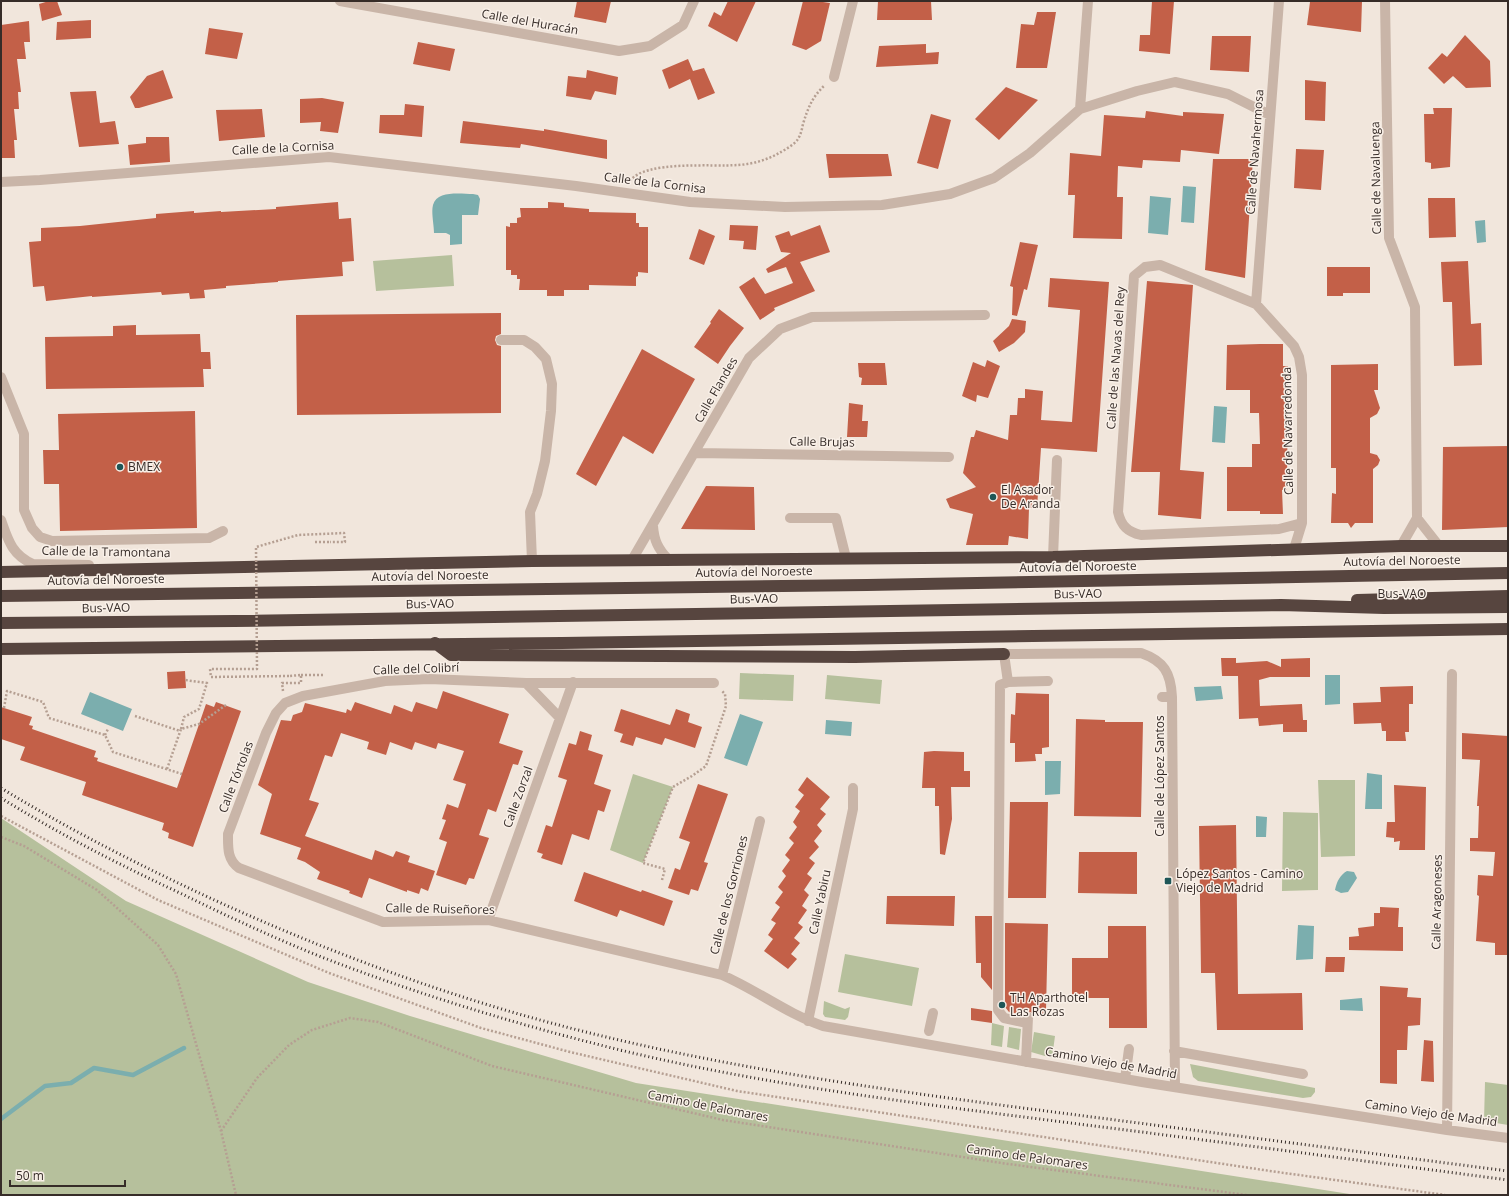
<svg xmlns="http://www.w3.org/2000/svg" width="1509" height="1196" font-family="'Open Sans',sans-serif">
<rect width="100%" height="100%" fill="#f1e6dc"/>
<path fill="#b6c09c" d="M452,255L454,286L376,291L373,261Z
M740,673L794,675L793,701L739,699Z
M827,675L882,680L880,704L825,699Z
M633,774L673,787L643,863L610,850Z
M1318,780H1355V856L1321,857Z
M1283,812L1318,813V890L1282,891Z
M1,818L126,901L308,982L410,1016L636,1083L1356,1195H1Z
M845,954L919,968L912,1006L838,992Z
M824,1001L845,1009L850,1007L848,1017L845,1020L825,1017L823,1014Z
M992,1023L1004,1026L1002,1047L991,1045Z
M1009,1027L1021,1029L1019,1050L1007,1047Z
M1034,1032L1055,1036L1052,1058L1031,1052Z
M1190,1064L1315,1088V1092L1311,1097L1303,1098L1198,1081L1193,1077Z
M1485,1082L1508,1085V1125L1484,1121Z"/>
<path fill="#7baeae" d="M1183,186L1196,187L1194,223L1181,222Z
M473,194L478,195L480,199L478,215H462V244L450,245V235L446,233H434C434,225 431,212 433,205C437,190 461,194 473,194Z
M1150,196L1171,198L1168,235L1148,233Z
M1485,220L1486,242L1477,243L1475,221Z
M1214,406L1227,407L1225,443L1212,442Z
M1325,675H1340V704L1325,705Z
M1221,686L1223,699L1196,701L1194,687Z
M90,692L132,709L123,731L81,714Z
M740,714L763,722L747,766L724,758Z
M826,720L852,722L851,736L825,734Z
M1045,761H1061L1060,794L1045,795Z
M1367,773L1382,775V809H1365Z
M1256,816L1267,817L1266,837H1256Z
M1347,871L1354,872L1357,878L1348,892L1341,893L1335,890C1337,881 1340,875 1347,871Z
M1298,925L1314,926L1313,959L1296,960Z
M1362,998L1363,1011L1340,1010V1000Z"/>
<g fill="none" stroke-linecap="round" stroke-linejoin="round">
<path stroke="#7baeae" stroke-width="4.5" d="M1,1119L45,1086L71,1083L94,1068L133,1075L184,1048"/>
</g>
<path fill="#c36048" d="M49,1H57L62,15L42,21L39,4Z
M577,1H611L606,23L574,17Z
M728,1H756L737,42L708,26L714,12L721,16Z
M803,1H816L830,3L821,41L806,50L792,45Z
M878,1H931L932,20H877Z
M1152,1H1174L1170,54L1139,51L1140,35H1150Z
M1362,1L1361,32L1307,25L1310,2Z
M1037,12H1056L1047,68H1016L1021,24L1034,25Z
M91,20V38L56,40L57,22Z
M29,21L30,42H24L26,59H17L21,92H18L19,109H14L17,140H14L15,158H1V25Z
M209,28L243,33L237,59L205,54Z
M1465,35L1490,61L1491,87L1466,88L1453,76L1444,84L1428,68L1442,53L1447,57Z
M1212,36H1251L1249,72L1210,70Z
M418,42L455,49L450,71L413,64Z
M926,44V53L939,52L938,64L876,67L879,46Z
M688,59L693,71L704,68L715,93L698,100L690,79L669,89L662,70Z
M163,70L173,98L139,108H135L130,97L147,76Z
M587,70L618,77L616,95L595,91L591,100L566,96L568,76L586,78Z
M1305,80L1326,82L1325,121L1305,120Z
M1006,87L1038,100L999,140L975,119Z
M96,91L100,123L115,121L119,144L79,147L70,92Z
M322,98L344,102L338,133L320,131L321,122L300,123V99Z
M405,104L424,106L422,137L379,133L380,115H404Z
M1433,108H1452L1450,167L1431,169V163L1425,162L1424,114H1434Z
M262,109L265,137L219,141L216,110Z
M1146,111L1183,116V112L1224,114L1219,154L1181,150L1180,162L1143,160L1142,168L1118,166L1117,197H1123L1122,239L1073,238L1075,195H1068L1070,153L1101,156L1104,115L1145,118Z
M931,114L951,120L938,169L917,163Z
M463,121L544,131V129L607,140V159L521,144L520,148L460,143Z
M146,137H169L170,162L130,165L128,145L146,143Z
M1296,149L1324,150L1321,190L1294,188Z
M826,154H888L892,176L829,178Z
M1213,159H1253L1245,278L1205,270Z
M1428,198H1455L1456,237L1429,238Z
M338,202L339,219L351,218L354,261L342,262L343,276L278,281V282L226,286V288L204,290L205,298L190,299L189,293L162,295L161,292L92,297V296L46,301L44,286L33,287L29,242L41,241V228L80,226L156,218V214L194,211V213L221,211V212L276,209V207Z
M548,202L564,203V207L589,209V212L636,213V223H639V227H648V273L638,272V276L636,277V286L589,285V290H564V296H547V290H519L520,279H517V275H511V270H506V226L510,227V223H517V218L521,217L520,208H548Z
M730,225L758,226L756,250L743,249L744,241L729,240Z
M820,225L830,252L800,262L815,291L774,308L775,310L760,320L739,287L754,277L765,294L793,283L786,267L768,273L766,269L791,253L781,252L775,236L789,231L791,236Z
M699,229L715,236L704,265L689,259Z
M1020,242L1038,245L1027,290L1024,289L1017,316L1012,315L1013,287L1010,286Z
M1468,261L1471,324L1481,323L1482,365L1454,366L1452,302H1443L1441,262Z
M1327,267H1370V293H1343V296H1327Z
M1050,278L1109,282L1097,452L1041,448L1037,508H1029L1028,539L1009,536L1008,545H966L973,514L950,508L946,499L976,487L963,473L971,437H974L976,430L1008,440L1010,415H1017L1018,398H1025V389L1043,391L1041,420L1072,422L1080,310L1048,307Z
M1147,281L1193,285L1180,470L1204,472L1201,519L1158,515L1160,472H1131Z
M719,309L744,328L730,346L718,364L694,347L711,323L710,322Z
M501,313V334L496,336L495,340L497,345L501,346V413L297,415L296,315Z
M1012,319L1026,321L1025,332L1014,343L999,352L993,341L1009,326Z
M136,325V335L200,334L201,352H210L211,369H203L204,387L46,389L45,337L113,336V326Z
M1260,344H1283V366H1288L1287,490H1282L1283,514H1260V511H1227V467H1252V444H1260L1259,413H1250V390H1226L1227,345Z
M642,349L695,379L653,454L623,436L596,486L576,474Z
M987,360L1000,366L988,398L977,395L976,402L962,396L973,362L985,367Z
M858,363H885L887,385H861L862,378L859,377Z
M1378,364V390H1374L1380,408L1377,414L1370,418V453L1377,455L1380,460L1378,465L1373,469V523H1355L1351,528L1348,523H1331L1332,493L1336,494V468H1331V365Z
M849,403L863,405L862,421H868L867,437H847Z
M195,411L197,528L60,531L59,484H44L43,450H59L58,414Z
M1508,446V527L1442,530L1443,447Z
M706,486L754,487L755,530L681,529Z
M1221,658H1236V663L1267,661L1281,667V659L1310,658V677H1270L1259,680L1260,706L1302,704L1303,720H1307V732H1283V724L1259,726L1258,718L1239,719L1238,676H1222Z
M185,671L186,688L168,689L167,672Z
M1413,686V704H1409V732H1405L1406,741H1386V731H1382L1381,723L1354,724L1353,703L1381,702L1380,687Z
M443,691L509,714L499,743L523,751L518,765L513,764L496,812L488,809L479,835L489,838L474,879L469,878L466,885L436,875L447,842L439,839L446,820L442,819L447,804L458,808L466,784L453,780L464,751L438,743L436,749L415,742L412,750L390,742L386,755L367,749L369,742L341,733L332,757L325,755L309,800L319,803L305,836L372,860L375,850L393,857L396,851L410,856L408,862L435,871L428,891L421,888L419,894L407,890V892L369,878L362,898L349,893L350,891L317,879L320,872L305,862L297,859L301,848L260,834L272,794L258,785L281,720L291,721L293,715L302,712L305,703L346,713L347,709L351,711L355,702L391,714L394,705L412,712L416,702L437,709Z
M1016,693L1049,694V747L1042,748V754H1035L1036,761L1015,762V743H1010L1011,714L1015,715Z
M216,702L241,711L193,847L168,838L169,833L162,830L164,823L82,795L86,782L20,760L25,747L1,739V707L32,717L29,725L33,726L32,729L96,751L94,757L98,758L97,761L177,788L206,704L214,707Z
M621,709L670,725L676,709L690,714L688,722L702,727L695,748L665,738L662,745L636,737L633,746L620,742L623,734L614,731Z
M1076,719L1105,720V722H1143L1141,817L1074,816Z
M580,731L592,735L588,750L603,755L594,784L611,790L604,812L598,810L589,840L572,834L562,865L541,858L543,854L537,852L546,825L552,827L567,780L558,777L569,743L576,745Z
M1462,733L1508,736V955H1495V943L1476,941L1479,896L1477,895L1478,875L1493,876L1495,852L1470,851V838H1478L1479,806H1477L1480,760L1462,759Z
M934,751L964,752V771H970V787H951L952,819L945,855L940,854L939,806H935V788H922L924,752Z
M807,777L830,797L820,809L826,814L817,825L822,831L814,841L819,847L809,858L815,863L807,874L812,878L804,890L809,895L802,906L807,910L798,923L803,927L794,938L800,943L791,954L797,959L788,969L764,951L773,939L768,935L776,923L771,920L780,907L775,903L783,892L778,887L786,876L782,871L790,860L785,855L794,843L789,838L797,827L793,822L800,811L795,807L804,795L798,790Z
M698,784L728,794L704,862L708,863L698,891L691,889L689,895L668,888L675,868L680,870L690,842L679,838Z
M1394,785L1426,787L1425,850H1399L1400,841L1394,842V838L1386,837L1387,822H1395Z
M1010,802H1048L1046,898H1008Z
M1236,825L1238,994L1302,993L1303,1030H1217L1215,973H1201L1199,826Z
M1079,852H1137V894L1078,893Z
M584,872L641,892L642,890L673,901L664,926L620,910L617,917L574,901Z
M887,896H955L954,926L886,924Z
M1380,907L1399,908L1398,927H1403V951L1349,950V937L1359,936L1358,928L1374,926V913H1380Z
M975,916H992V990L981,977V963H976Z
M1005,923L1048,924L1046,1010L1043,1014H1034L1028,1011H1025L1022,1015L1009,1012L1005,1007Z
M1108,926H1146L1147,1028H1109V998H1072V958H1108Z
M1326,957H1345L1344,972H1325Z
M1380,986L1408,988L1407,997L1421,998L1420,1025L1408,1026L1407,1050H1397V1084L1380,1083Z
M971,1008L992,1011V1023L971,1020Z
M1424,1040L1433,1041L1434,1082L1421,1081Z"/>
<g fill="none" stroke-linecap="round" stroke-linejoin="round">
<path stroke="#b59f92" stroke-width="2.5" stroke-dasharray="2 2" stroke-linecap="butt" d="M630,181C645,160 713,167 738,165C753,164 767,160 779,153C785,150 795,144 798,139C801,134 802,129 803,124C808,108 812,97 825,85
M315,542H330
M301,675H324
M283,691L282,683H301V675L289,676
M4,708L7,691L43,702L49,718L105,735L113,752L182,774
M135,716L180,731
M181,729L184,717L199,709L207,683L185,680
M105,735L108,729
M167,769L181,729L199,724L226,705
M1,816L158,900L329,973L481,1028L570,1052L737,1091L1277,1172L1445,1195
M1,837L24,846L97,890L158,945L176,974L221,1131L236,1195
M662,880L665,869L643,863L673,787L692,776L706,766L726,706L725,694L722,691
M221,1131L257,1078L289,1045L312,1030L350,1018L378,1022L492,1066L723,1120L1008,1164L1247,1195"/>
<path stroke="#c9b5a8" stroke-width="10" d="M340,1L619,51L650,46L683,25L694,1
M1385,1L1389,238L1415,307L1417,518L1401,546
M834,77L853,1
M1080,109L1088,1
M1,182L40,180L329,157L576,186L690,202L785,207L882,205L950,194L994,178L1030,153L1080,109L1137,91L1175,82L1228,94L1270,115
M1256,304L1279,1
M501,340H524L535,347L546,359L552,384L551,411L545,461L537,494L530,512L532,561
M1,377L24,434V510L32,528L40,537L52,541L209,538L223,531
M695,453L949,457
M790,518H836L846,558
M1417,518L1439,546
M1,520C8,540 12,555 33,564L89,565
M653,526C654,540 658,549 668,559
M1294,549L1302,523V375L1299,357L1294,346L1256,304L1160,265L1145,267L1134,276L1118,512C1121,526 1128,532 1141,535L1279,529L1302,523
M1053,557L1057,460
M632,560L749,358L780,329L812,317L985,315
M1048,681L1008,682L1004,654L1141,653C1164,661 1171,673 1172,697L1175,1087
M1008,682L1000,685L998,1010L1004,1018L1027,1023
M526,683L560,718
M714,683H526L429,679L385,681L303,696L285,703L276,713L266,733L228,834C228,847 227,860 239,868L383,922L488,920L722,975C757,990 787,1014 823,1026L1142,1082L1447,1130L1508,1138
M1162,697H1172
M488,920L573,682
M722,975L760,821
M808,1021L853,809V788
M929,1031L933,1013
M1174,1051L1303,1074
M1026,1062L1028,1017
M1125,1079L1129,1049
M1447,1130L1452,674"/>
<path stroke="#57453f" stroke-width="12" d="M1,572L532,561L1053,557L1401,546H1508
M1,596L867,585L1508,573
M1357,600L1508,596
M1,623L234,621L1281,605L1384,608L1508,607
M435,643L451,655L855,657L1004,654
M1,649L562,643L1508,629"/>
<path stroke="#362c28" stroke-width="3" stroke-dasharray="1 3" stroke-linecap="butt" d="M1,788C68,829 139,865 210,898C306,942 404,980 505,1010C674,1060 849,1085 1023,1108C1185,1129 1346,1150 1508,1171
M1,798C59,834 120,865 182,894C227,916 272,937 319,956C414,993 512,1023 612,1048C757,1084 907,1102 1055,1121C1206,1140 1357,1160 1508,1180"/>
<path stroke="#b59f92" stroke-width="2.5" stroke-dasharray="2 2" stroke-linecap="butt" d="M289,676L211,677L210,669H257L256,547L298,535L344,533L345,542H330"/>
</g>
<g fill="#1e5657" stroke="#f9f0e8" stroke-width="1.5">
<circle cx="120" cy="467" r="4"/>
<circle cx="993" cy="497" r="4"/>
<rect x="1164" y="877" width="8" height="8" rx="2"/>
<circle cx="1002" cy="1005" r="4"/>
</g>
<g text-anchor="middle" stroke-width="3" stroke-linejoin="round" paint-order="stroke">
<g font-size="12" fill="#362c28" stroke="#f9f0e8">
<text transform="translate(530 22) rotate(10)" y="4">Calle del Huracán</text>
<text transform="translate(283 148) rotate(-3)" y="4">Calle de la Cornisa</text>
<text transform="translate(1255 152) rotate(-86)" y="4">Calle de Navahermosa</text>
<text transform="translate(1376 178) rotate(-91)" y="4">Calle de Navaluenga</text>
<text transform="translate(655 183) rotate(7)" y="4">Calle de la Cornisa</text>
<text transform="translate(1116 358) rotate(-86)" y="4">Calle de las Navas del Rey</text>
<text transform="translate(716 390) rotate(-60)" y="4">Calle Flandes</text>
<text transform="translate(1288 431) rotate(-91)" y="4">Calle de Navarredonda</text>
<text transform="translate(822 442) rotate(1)" y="4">Calle Brujas</text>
<text transform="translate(106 552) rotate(1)" y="4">Calle de la Tramontana</text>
<text transform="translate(1402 561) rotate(-1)" y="4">Autovía del Noroeste</text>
<text transform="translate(1078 567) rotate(-1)" y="4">Autovía del Noroeste</text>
<text transform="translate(754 572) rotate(-1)" y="4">Autovía del Noroeste</text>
<text transform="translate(430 576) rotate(-1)" y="4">Autovía del Noroeste</text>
<text transform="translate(106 580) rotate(-1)" y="4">Autovía del Noroeste</text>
<text transform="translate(1078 594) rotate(-1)" y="4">Bus-VAO</text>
<text x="1402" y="598">Bus-VAO</text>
<text transform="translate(754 599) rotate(-1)" y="4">Bus-VAO</text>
<text transform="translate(430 604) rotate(-1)" y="4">Bus-VAO</text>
<text transform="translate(106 608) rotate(-1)" y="4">Bus-VAO</text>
<text transform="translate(416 669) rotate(-2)" y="4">Calle del Colibrí</text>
<text transform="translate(1160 776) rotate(-90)" y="4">Calle de López Santos</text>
<text transform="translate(236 777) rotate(-69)" y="4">Calle Tórtolas</text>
<text transform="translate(518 797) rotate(-70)" y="4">Calle Zorzal</text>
<text transform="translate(729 895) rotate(-76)" y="4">Calle de los Gorriones</text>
<text transform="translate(820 902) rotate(-78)" y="4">Calle Yabiru</text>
<text transform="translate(1437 902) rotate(-89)" y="4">Calle Aragoneses</text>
<text transform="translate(440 909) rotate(1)" y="4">Calle de Ruiseñores</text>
<text transform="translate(1111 1063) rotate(10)" y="4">Camino Viejo de Madrid</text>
<text transform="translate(708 1106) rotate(11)" y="4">Camino de Palomares</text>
<text transform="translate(1431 1113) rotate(8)" y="4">Camino Viejo de Madrid</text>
<text transform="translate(1027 1157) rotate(8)" y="4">Camino de Palomares</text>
</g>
<g font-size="12" fill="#362c28" stroke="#f9f0e8" text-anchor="start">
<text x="128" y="471">BMEX</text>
<text x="1001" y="494">El Asador<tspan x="1001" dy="14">De Aranda</tspan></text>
<text x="1176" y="878">López Santos - Camino<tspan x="1176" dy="14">Viejo de Madrid</tspan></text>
<text x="1010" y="1002">TH Aparthotel<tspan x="1010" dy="14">Las Rozas</tspan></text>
</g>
</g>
<rect width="1509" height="1196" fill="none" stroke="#362c28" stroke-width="4"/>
<path d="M10 1180v6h115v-6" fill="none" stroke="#362c28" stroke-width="2"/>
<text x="16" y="1180" font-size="12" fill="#362c28" stroke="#f9f0e8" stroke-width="3" paint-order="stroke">50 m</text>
</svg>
